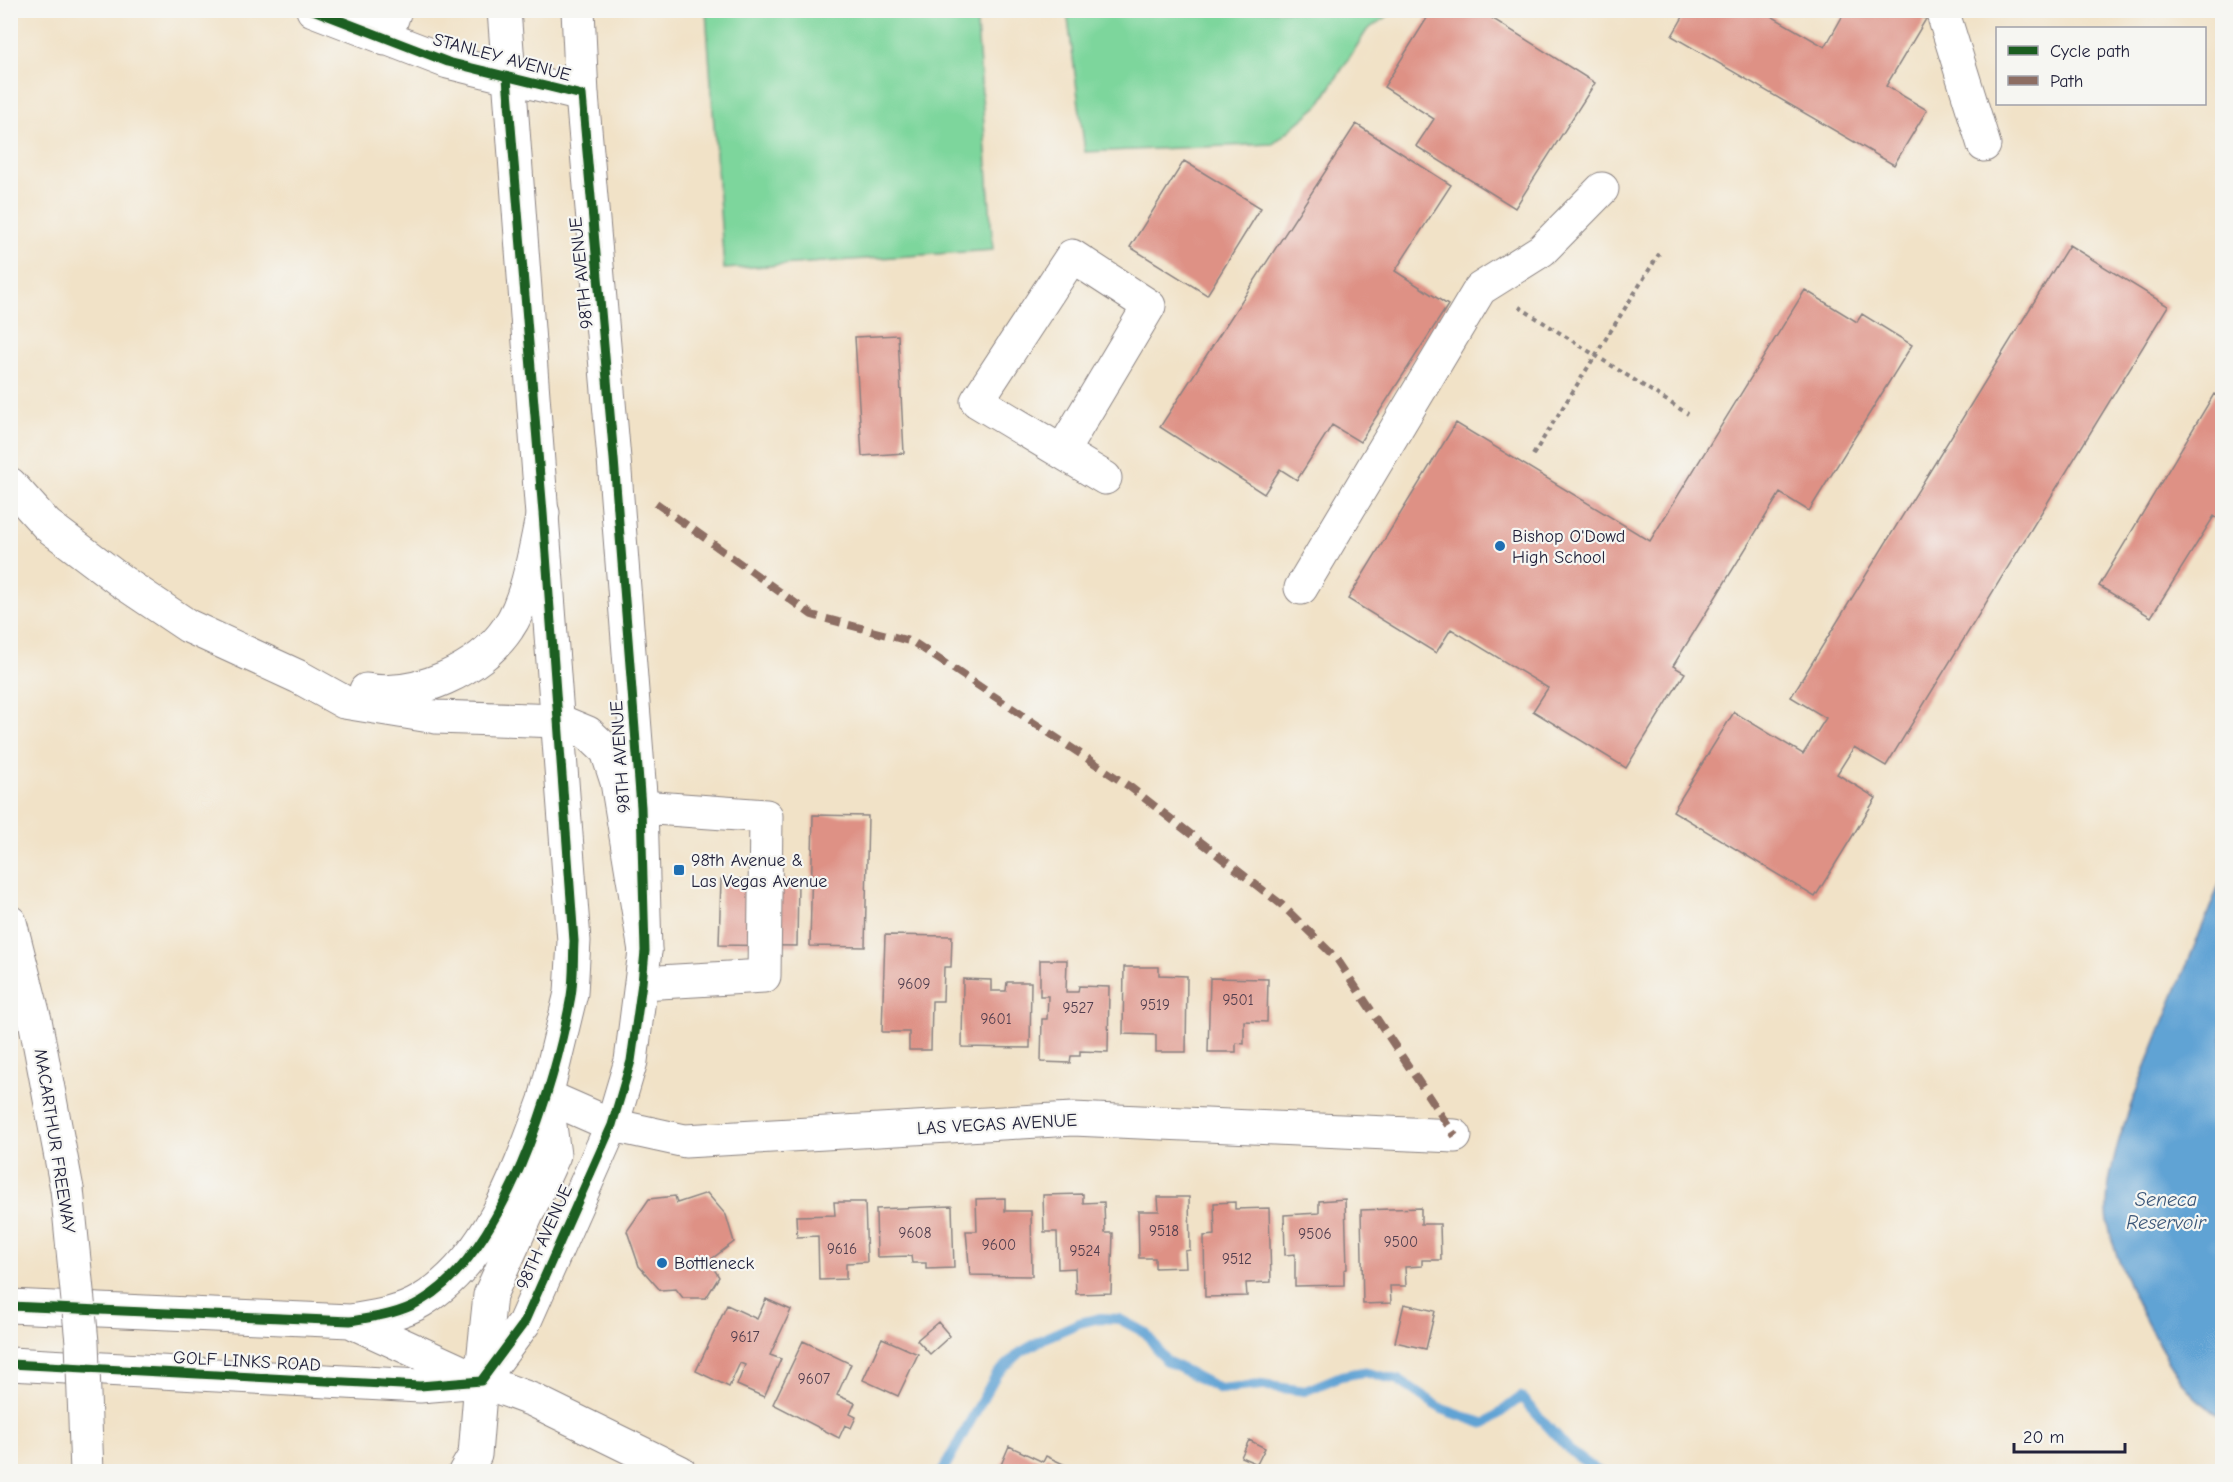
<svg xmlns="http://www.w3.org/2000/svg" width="2233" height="1482" font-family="'Comic Neue',sans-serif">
<rect width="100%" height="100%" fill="#f6f6f2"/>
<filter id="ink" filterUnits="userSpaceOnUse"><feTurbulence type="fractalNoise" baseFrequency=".0167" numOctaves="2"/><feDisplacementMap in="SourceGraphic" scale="12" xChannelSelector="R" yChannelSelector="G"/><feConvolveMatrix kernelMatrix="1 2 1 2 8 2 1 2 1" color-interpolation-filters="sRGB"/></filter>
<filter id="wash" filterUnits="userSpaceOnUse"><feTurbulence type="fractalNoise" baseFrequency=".008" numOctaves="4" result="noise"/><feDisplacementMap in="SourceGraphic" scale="24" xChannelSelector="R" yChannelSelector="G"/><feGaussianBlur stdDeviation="1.35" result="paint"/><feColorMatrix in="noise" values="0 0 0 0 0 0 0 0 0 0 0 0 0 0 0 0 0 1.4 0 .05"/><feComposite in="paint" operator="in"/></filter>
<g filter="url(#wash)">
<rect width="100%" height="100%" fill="#f1e2c7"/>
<path fill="#7dd69c" stroke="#507c6c" stroke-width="1.5" d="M706,11H976L993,250L724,269Z
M1067,11V10L1395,11L1367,30L1319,105L1273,144L1085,152Z"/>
<path fill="#60a3d4" stroke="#416288" stroke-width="1.5" d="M2222,878V1418C2213,1411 2202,1404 2194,1396C2163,1362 2106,1253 2107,1208C2107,1160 2134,1096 2152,1051C2175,993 2199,935 2222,878Z"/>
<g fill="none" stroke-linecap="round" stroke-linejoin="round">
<path stroke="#60a3d4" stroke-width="10" d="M942,1472L996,1375L1021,1352L1047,1337L1079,1323L1100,1318L1119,1319L1146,1333L1165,1360L1220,1389L1261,1385L1305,1391L1341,1376L1363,1372L1398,1380L1442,1409L1485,1424L1521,1397L1569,1450L1599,1472"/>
</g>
<g id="blocks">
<path fill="#de9185" d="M1432,10H1479L1595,83L1515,208L1416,146L1434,119L1384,87Z
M1687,10H1761L1825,47L1846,10H1912L1926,19L1886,86L1927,110L1894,165L1672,36Z
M1356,124L1451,185L1395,271L1448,305L1360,442L1332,425L1297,480L1280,469L1264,494L1160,427Z
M1184,161L1261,208L1207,295L1130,247Z
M2069,245L2168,306L1886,766L1854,747L1837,774L1876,798L1815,897L1673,811L1734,712L1803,754L1826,718L1791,697Z
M1805,290L1857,322L1862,314L1912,345L1809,511L1780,493L1673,666L1685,673L1626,768L1533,711L1548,688L1451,629L1436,653L1348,599L1456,423L1650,541Z
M898,335L904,453L862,456L855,337Z
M2214,394L2222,399V522L2214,516L2151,617L2099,586Z
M813,815L868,816L865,947L810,946Z
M721,879L798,880L797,946L719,945Z
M885,935L952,936L951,967H944L943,1001H932L931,1050H909V1032H882Z
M1040,960H1067L1066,992H1078L1079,986L1109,987L1108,1052L1080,1051V1056H1071L1070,1063L1041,1062L1042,1019H1047L1048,996H1040Z
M1124,967H1159V975L1187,976L1186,1052H1156V1035L1123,1034Z
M1210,978L1268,979L1267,1022L1244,1021V1044L1236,1043V1052H1208Z
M963,979L991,980V991H1006L1007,982H1031L1030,1048L962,1047Z
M707,1193L726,1215L734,1242L709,1261L719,1277L706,1298H683L676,1289L660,1290L639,1266L627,1231L649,1199L675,1196L677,1203Z
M1083,1194V1203L1104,1202L1105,1233H1113L1111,1293L1076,1294L1075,1268L1058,1269L1057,1232H1044L1043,1195Z
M1158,1197H1189L1190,1250L1185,1251L1186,1267L1155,1268V1258H1139L1138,1211H1159Z
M1005,1198V1211H1031L1032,1276L970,1275L966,1231H977L976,1199Z
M1345,1199L1347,1269L1344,1270V1285L1295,1286V1254L1285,1255L1284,1215L1319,1213V1201Z
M834,1202H865L867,1262L846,1263V1279L819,1280L818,1236L797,1237L796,1216L835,1215Z
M1235,1202V1209L1269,1208L1271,1282L1246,1283L1247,1296L1205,1297L1204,1236L1215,1235L1214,1203Z
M952,1206L954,1268L926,1269V1263H912L911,1256L877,1257L876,1209Z
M1421,1208V1224H1440L1441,1260H1422V1266L1405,1267L1406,1286H1390L1391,1303L1363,1304L1361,1210Z
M766,1299L791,1310L770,1355L781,1359L764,1397L737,1385L745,1365L740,1363L729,1387L696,1371L727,1305L757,1319Z
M1404,1304L1435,1311L1426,1349L1395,1342Z
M938,1322L950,1336L930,1354L917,1340Z
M882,1338L918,1354L898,1396L863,1380Z
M803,1341L851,1364L837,1395L855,1403L850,1414L856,1417L851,1428L845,1425L839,1438L773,1404Z
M1249,1440L1265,1448L1257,1464L1241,1457Z
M1009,1446L1043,1462L1046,1456L1074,1469L1073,1472H998Z"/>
</g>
</g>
<g filter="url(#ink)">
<use href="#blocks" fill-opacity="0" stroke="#8a8281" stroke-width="1.5"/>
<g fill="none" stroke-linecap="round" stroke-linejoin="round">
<g stroke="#8a8281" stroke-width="35">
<path id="minor" d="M313,10L448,62L582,95
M1942,10L1984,145
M385,39L395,10
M1063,450L1149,306L1072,256L977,401L1105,478
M1301,588L1480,289L1542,250L1602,189
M641,807L766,816L764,976L642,983
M546,1096L612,1125L685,1141L1073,1119L1455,1136
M481,1381L533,1400L680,1472"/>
</g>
<g stroke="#8a8281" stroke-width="35">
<path id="major" d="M10,1306L350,1321L481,1381
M350,1321C374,1317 400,1314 421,1301C489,1260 519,1171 545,1100
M10,1364L420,1386L480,1381
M481,1381L524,1323L612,1125L631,1061L645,951L641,807L614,459L582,95L578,10
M481,1381L490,1295L554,1155L546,1096L571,993L574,941L504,10"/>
</g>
<g stroke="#8a8281" stroke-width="35">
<path id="highway" d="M10,484L47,525L121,581L188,626L299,677L344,702L436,717L559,721L588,733L607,751L617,782L645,951
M366,690C415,699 480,670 508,628C528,600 535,548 543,513
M10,922L35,1020L67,1189
M465,1472L475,1455L481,1381"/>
</g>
<path stroke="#8a8281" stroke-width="4" stroke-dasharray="4.5 4.5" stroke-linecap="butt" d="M1519,307L1688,414
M1533,455L1659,254"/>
<use href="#minor" stroke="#fff" stroke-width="33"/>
<use href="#major" stroke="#fff" stroke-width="33"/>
<use href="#highway" stroke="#fff" stroke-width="33"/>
<g stroke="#8a8281" stroke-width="35" stroke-linecap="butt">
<path id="highway-bridge" d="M67,1189L82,1342L87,1472"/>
</g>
<use href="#highway-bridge" stroke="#fff" stroke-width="33"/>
<path stroke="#8d6e63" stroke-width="8" stroke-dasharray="15 8" stroke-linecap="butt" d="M656,503L812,615L913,642L1130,787L1282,905L1337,959L1455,1136"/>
<g stroke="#f6f6f2" stroke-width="13">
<path id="cycleway" d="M10,1306L350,1321C374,1317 399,1314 421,1301C504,1253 555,1087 571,996C574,978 573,959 574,941L543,513L507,78
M10,1364L420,1386L481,1381L524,1323L612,1125L631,1061L642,983L645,951L641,807L614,459L582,95L448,62L313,10"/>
</g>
<use href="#cycleway" stroke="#1b5e20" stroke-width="9"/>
</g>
</g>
<g fill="#1f6fb2" stroke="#f6f6f2" stroke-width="2">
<circle cx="1500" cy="546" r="6"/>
<rect x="673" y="864" width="12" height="12" rx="3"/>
<circle cx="662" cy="1263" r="6"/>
</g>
<g text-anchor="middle" stroke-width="4.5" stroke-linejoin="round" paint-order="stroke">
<g font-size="15" fill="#513e4e">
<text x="914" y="989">9609</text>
<text x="1238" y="1005">9501</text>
<text x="1155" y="1010">9519</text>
<text x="1078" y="1013">9527</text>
<text x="996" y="1024">9601</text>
<text x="1164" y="1236">9518</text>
<text x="915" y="1238">9608</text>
<text x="1315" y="1239">9506</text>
<text x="1401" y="1247">9500</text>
<text x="999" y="1250">9600</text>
<text x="842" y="1254">9616</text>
<text x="1085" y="1256">9524</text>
<text x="1237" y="1264">9512</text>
<text x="745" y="1342">9617</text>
<text x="814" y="1384">9607</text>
</g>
<g font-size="18" fill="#22223b" stroke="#f6f6f2">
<text transform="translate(502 57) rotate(15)" y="6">STANLEY AVENUE</text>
<text transform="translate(581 273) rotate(-96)" y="6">98TH AVENUE</text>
<text transform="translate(620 757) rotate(-94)" y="6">98TH AVENUE</text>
<text transform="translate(997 1124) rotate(-3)" y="6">LAS VEGAS AVENUE</text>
<text transform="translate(55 1141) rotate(81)" y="6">MACARTHUR FREEWAY</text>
<text transform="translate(544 1237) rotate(-66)" y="6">98TH AVENUE</text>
<text transform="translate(247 1361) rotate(3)" y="6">GOLF LINKS ROAD</text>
</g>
<g font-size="18" fill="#22223b" stroke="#f6f6f2" text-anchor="start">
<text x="1512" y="542">Bishop O'Dowd<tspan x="1512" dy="21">High School</tspan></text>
<text x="691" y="866">98th Avenue &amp;<tspan x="691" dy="21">Las Vegas Avenue</tspan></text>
<text x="674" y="1269">Bottleneck</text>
</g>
<g font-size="20" font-style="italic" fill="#3b5678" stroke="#f6f6f2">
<text x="2166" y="1206">Seneca<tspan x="2166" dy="23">Reservoir</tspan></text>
</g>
</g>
<rect width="2233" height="1482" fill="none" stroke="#f6f6f2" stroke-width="36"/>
<rect x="1996" y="27" width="210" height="78" fill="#f6f6f2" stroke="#a1a1a9" stroke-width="1.5"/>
<rect x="2008" y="46" width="30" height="9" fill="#1b5e20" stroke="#a1a1a9" stroke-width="1.5"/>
<text x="2050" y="57" font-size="18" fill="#22223b">Cycle path</text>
<rect x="2008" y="76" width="30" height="9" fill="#8d6e63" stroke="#a1a1a9" stroke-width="1.5"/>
<text x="2050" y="87" font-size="18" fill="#22223b">Path</text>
<path d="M2014 1443v9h111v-9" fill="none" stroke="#22223b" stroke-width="3"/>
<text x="2023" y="1443" font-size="18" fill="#22223b" stroke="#f6f6f2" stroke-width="4.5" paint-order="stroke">20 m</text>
</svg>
